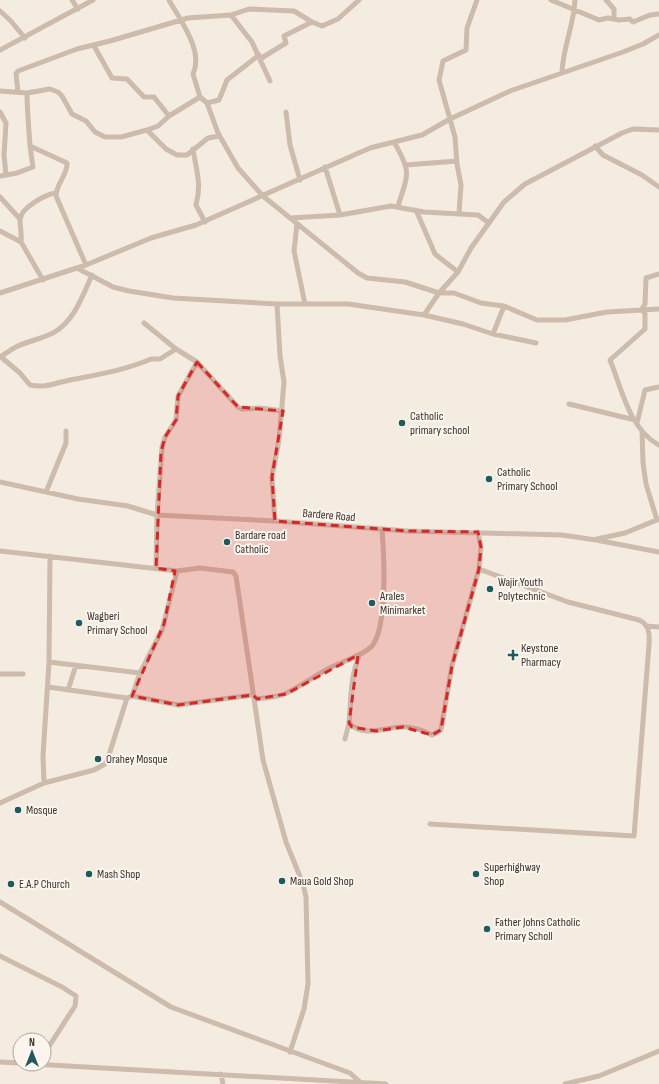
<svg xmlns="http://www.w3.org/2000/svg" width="659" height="1084" font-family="'Sofia Sans Condensed',sans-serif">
<rect width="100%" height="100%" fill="#f4ebe1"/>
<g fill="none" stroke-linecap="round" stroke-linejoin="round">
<path stroke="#cdbbac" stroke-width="5" d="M72,0L78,9
M169,0C180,20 204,51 193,74L200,97L207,103L218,133L238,168L263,196L358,273L367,278L405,282L439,293H454L481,303L504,306L537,320H565L607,312L659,309
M551,0L599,20L608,18L619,20L630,19L633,22L650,15L659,14
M606,0L614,9V19
M0,11L10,20L25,38
M231,15L252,42L270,81
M94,46L112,78L127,79L144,97H154L169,116
M0,50L93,0
M260,59L286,43L284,36L312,22L322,26L338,19L359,0
M562,72C563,47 574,25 575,0
M0,91L27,93L50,89L58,92L62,96L72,114L86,121L95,132L105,137H121L147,130L166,149L177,155H187L208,138L219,136
M18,92L16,74L18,71L77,49L110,41L188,18L231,15L249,9L294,11L312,22
M27,93C27,111 29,128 30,146L67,163C68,174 56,184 56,196L86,265
M207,103L219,100L227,80L259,55
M0,112L6,123L4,155L6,175
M286,112L290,145L300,180
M147,130L158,126L169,116L200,97
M394,142C412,173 408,174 398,206
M595,146L603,155L642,175L659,187
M193,149C196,170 202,183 196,205L205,222
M406,165L457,161
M325,167L340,215
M0,176L17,173L33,167L30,146
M0,197L20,219
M416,210L435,254L458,272
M459,213L461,185L457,164L455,137L439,80L443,61L466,50L467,28L477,0
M291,218L340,215L391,206L424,212L478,215L489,223
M297,224L294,251L305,304
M0,231L21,242L43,280
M21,242C22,234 20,227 20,220C20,208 46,194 56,193
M77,268L113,287L129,291L173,298L277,304H348L424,315L463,324L493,334L536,343
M659,274L646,278L645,304L642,309L645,314V329L610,360C622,389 629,429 659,445
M0,293L86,265L151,238L196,225L370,148L422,135L450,119L510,91L623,52L643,44L659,35
M424,315L439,293L458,272L471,248L504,202L525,184L622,133L633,129L659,130
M144,323L176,349L197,362L238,407L242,409L260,408L283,411
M493,334L504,306
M0,357C5,354 10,350 16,347C28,341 41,339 53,333C74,322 83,295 92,275
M1,357L20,373L30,385C46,388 51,384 66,381C95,375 123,371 151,359H160L176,349
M569,404L635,420
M637,423L645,390L659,387
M642,431L643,463L646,484L657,520
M0,482L78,499L128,506L157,515L275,521L408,531L562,535L596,540L659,552
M46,492L66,443V431
M275,521L272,477L279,440L284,382L280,356L277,304
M597,539L625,533L659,519
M0,551L177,571L200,568L233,572L236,576L263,760L286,842L303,884L306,897L308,984L304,1009L290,1052
M156,568L157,515L162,447L165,437L176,420L178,396L197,362
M646,626L659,627
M360,654C350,675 351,700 349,723C364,739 387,726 404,727C414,727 424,731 432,735L441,730L452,666L479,569L481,547L478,532
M49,662L140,673
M0,674H23
M48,687L127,698L132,696L178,705L253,695
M68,690L76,665
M253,695L257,699C267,698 279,697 287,693C301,686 313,677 326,670C338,663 363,656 372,646C388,626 384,555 382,529
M132,696L140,673L162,630L177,571
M345,739L349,723
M44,783L43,756L49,662L50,556
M0,803L44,783L94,770L105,764L108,758L127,698
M430,824L634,836L649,645C650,634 649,624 639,620L568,602L479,569
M0,902L171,1007L350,1073L359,1081
M0,956L62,987L76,996L75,1006L44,1054
M0,1062L20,1063
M33,1064L386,1084
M221,1074L223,1084
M565,1084L599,1076L659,1051"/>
</g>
<path fill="#d62828" fill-opacity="0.2" stroke="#d62828" stroke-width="3" stroke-dasharray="8 5" stroke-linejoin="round" d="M197,362L238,407L283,411L272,477L275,521L408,531L478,532L481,547L479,569L452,666L441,730L432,735L403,727L376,731L352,727L349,723L358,655L286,694L257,699L253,695L178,705L132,696L164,624L175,571L156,568L161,452L165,437L176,420L178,396Z"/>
<g fill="#1f5a5e" stroke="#fbf5ee" stroke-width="1.5">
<circle cx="402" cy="423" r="4"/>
<circle cx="489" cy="479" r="4"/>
<circle cx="227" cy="542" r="4"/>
<circle cx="490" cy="589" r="4"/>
<circle cx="372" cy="603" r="4"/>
<circle cx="79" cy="623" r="4"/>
<path d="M511 649h4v4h4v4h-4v4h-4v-4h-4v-4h4z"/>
<circle cx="98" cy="759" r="4"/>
<circle cx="18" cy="810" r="4"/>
<circle cx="89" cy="874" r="4"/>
<circle cx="476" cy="874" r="4"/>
<circle cx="282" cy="881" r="4"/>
<circle cx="11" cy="884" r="4"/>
<circle cx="487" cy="929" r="4"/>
</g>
<g text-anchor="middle" stroke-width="4" stroke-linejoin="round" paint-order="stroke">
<g font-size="12" fill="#3b302b" stroke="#fbf5ee" text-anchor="start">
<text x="410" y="420">Catholic<tspan x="410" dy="14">primary school</tspan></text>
<text x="497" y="476">Catholic<tspan x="497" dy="14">Primary School</tspan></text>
<text x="235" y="539">Bardare road<tspan x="235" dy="14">Catholic</tspan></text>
<text x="498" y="586">Wajir Youth<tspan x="498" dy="14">Polytechnic</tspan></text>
<text x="380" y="600">Arales<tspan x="380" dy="14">Minimarket</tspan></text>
<text x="87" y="620">Wagberi<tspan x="87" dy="14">Primary School</tspan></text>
<text x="521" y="652">Keystone<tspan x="521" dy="14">Pharmacy</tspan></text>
<text x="106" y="763">Orahey Mosque</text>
<text x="26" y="814">Mosque</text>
<text x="484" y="871">Superhighway<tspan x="484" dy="14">Shop</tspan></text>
<text x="97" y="878">Mash Shop</text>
<text x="290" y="885">Maua Gold Shop</text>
<text x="19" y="888">E.A.P Church</text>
<text x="495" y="926">Father Johns Catholic<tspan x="495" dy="14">Primary Scholl</tspan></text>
</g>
<g font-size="12" fill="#3b302b" stroke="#fbf5ee">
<text transform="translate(329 515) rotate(5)" y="4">Bardere Road</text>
</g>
</g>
<g transform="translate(32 1052)"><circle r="19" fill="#fbf5ee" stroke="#aea6a0"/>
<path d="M0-3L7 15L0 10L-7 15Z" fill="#1f5a5e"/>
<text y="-6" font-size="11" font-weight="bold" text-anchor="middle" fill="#3b302b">N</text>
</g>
</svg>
